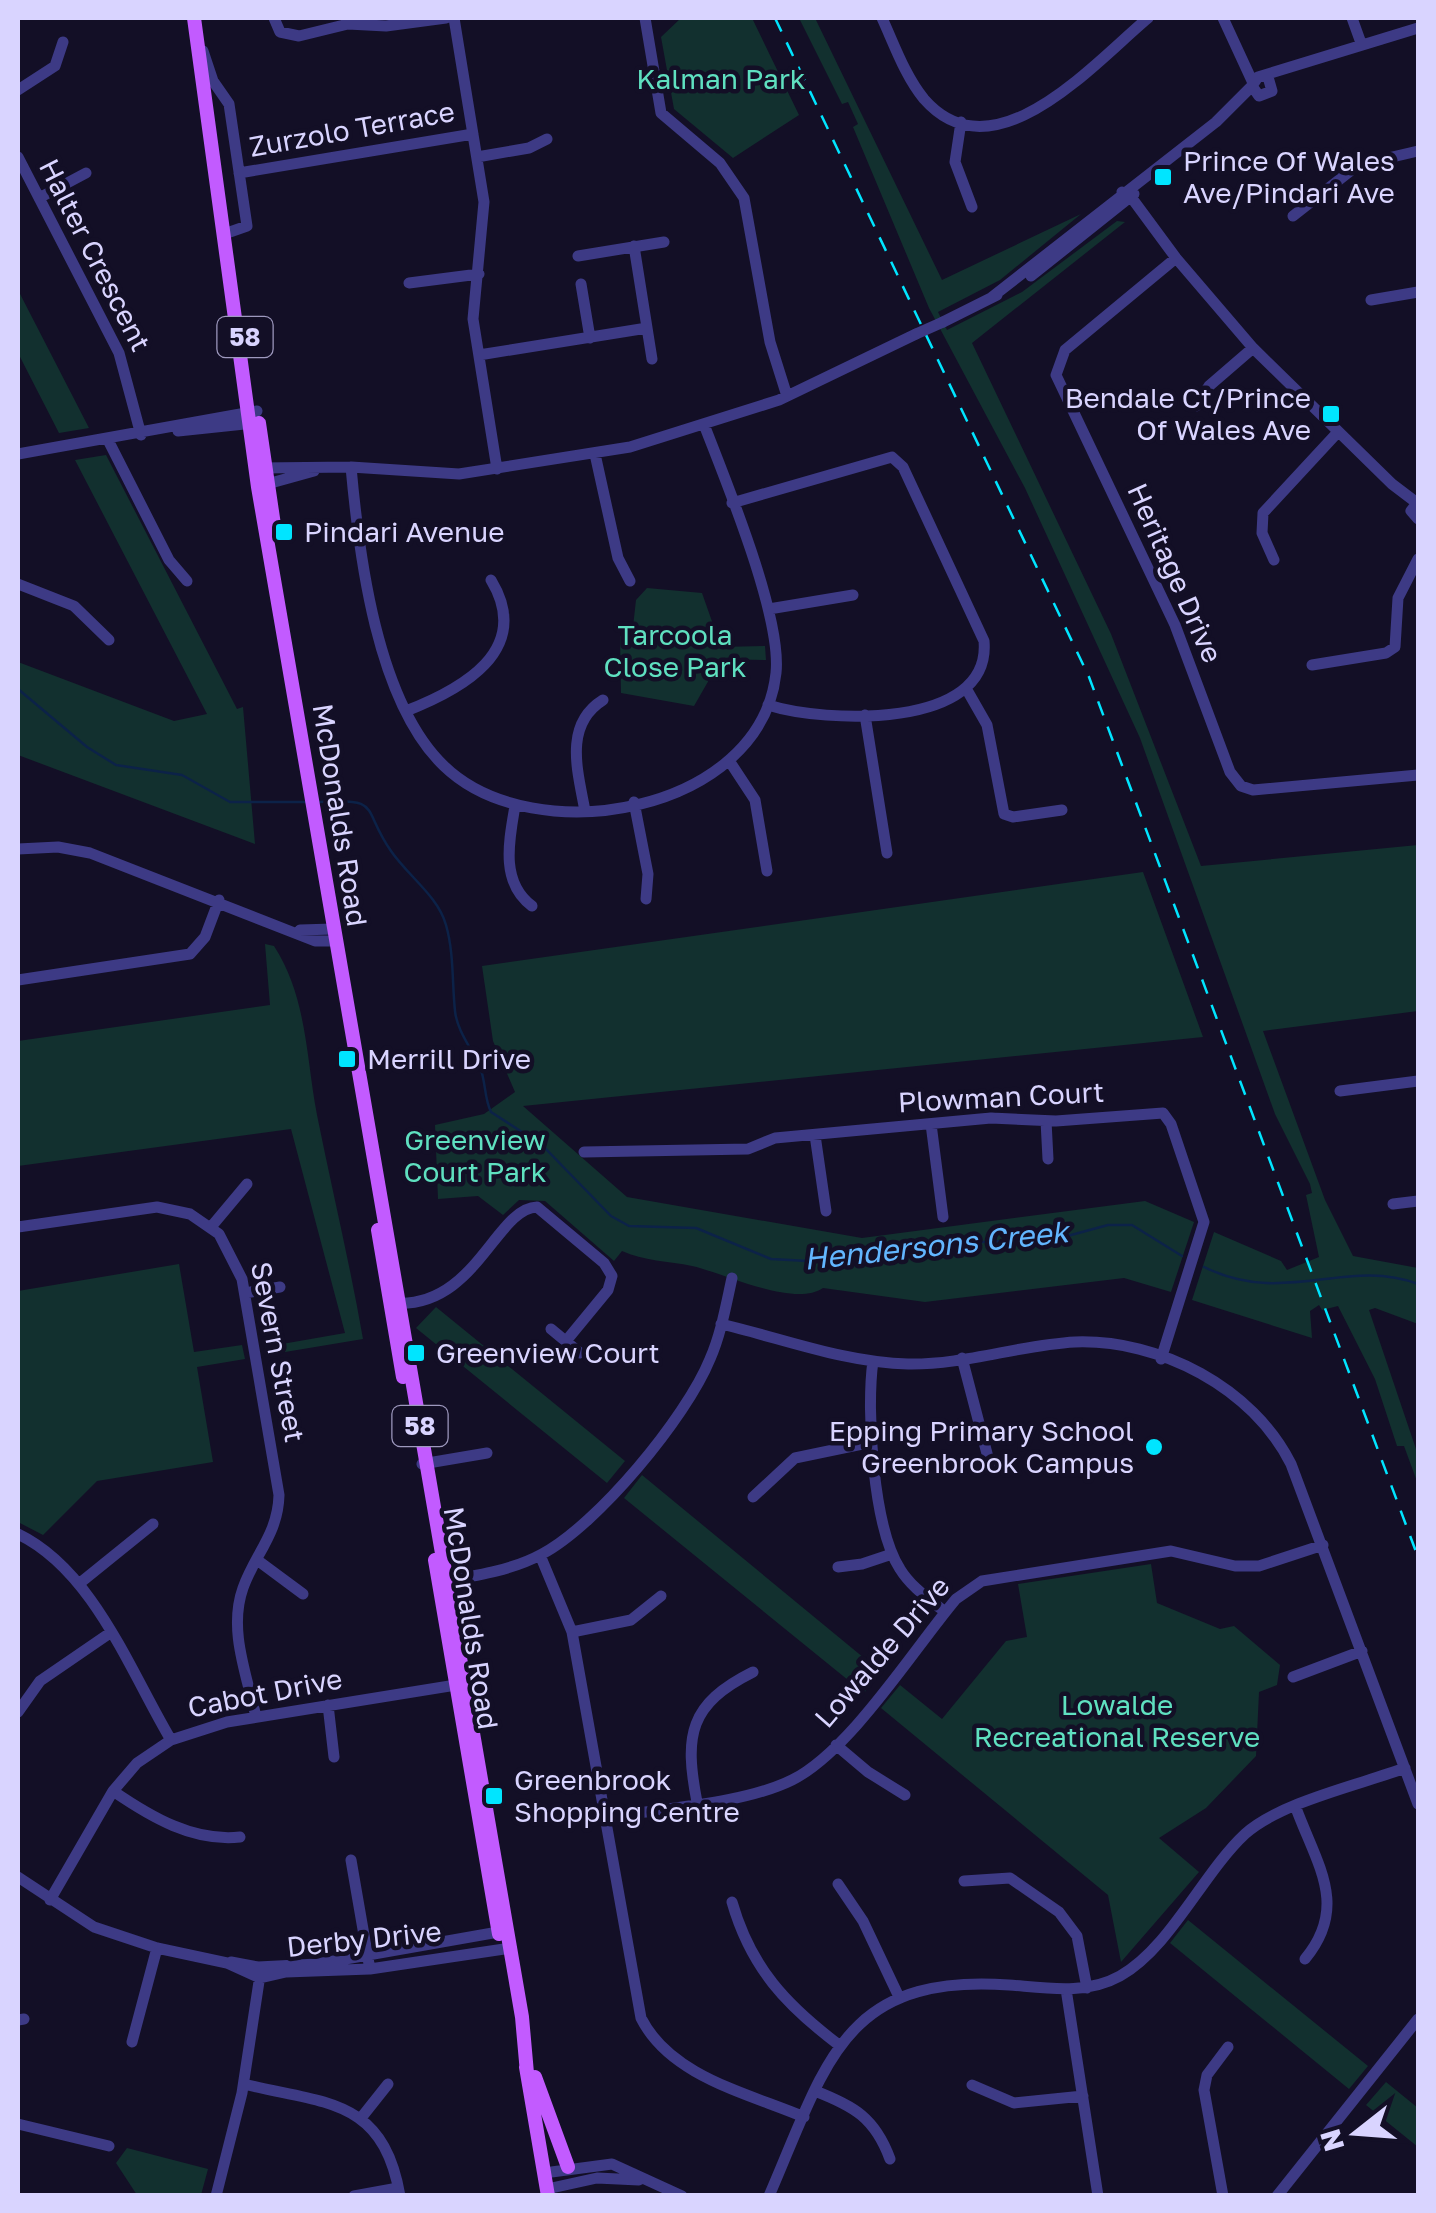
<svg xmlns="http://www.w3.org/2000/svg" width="1436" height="2213" font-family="'Golos Text',sans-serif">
<rect width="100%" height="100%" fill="#130f26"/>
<path fill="#12302f" d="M681,18H752L799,115L733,158L674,109L661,37Z
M799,18H815L942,280L1081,214L1000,280L938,312L947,330L1022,292L1117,221L1125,222L972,343L1111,634L1201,866L1418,845V1011L1263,1031L1325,1200L1353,1256L1418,1268V1324L1375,1308L1369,1310L1418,1455V1484L1404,1446H1397L1375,1379L1338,1306L1322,1310L1319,1305L1310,1311L1312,1338L1192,1300L1214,1232L1281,1261L1287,1270L1319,1257L1306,1195L1312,1193L1310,1184L1275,1114L1140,738L1025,488L929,308L853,127L858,124L848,102L842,104Z
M18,290L89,428L59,433L18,353Z
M106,455L237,709L243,707L255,844L18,755V662L174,721L207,714L75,460Z
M647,588L702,593L721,647L765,646L766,660L721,659L694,706L621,693L620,636H632L636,600Z
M1143,872L1203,1037L523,1106L627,1197L862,1238L1145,1201L1194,1222L1171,1292L1124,1278L925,1302L823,1288C794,1308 724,1273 692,1266C669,1261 643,1261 622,1251L614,1261L545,1201L519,1200L503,1215L478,1196L438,1199L435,1125L484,1114L515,1092L493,1041L482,966Z
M265,944L274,946C307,997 306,1057 317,1115C332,1190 350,1264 363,1339L267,1355L265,1347L345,1333L291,1129L18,1166V1041L270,1005Z
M179,1264L194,1352L242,1345L245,1359L197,1367L213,1462L97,1481L43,1535L18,1522V1291Z
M436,1307L625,1461L607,1483L416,1328Z
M642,1475L881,1672L864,1693L624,1498Z
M1151,1564L1157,1603L1220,1629L1234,1626L1280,1665L1277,1685L1259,1692L1256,1756L1206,1808L1159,1838L1199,1872L1121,1962L1108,1895L881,1708L900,1685L942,1719L1006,1641L1027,1637L1018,1584Z
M1188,1920L1368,2066L1349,2089L1170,1943Z
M1386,2082L1418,2108V2147L1366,2105Z
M127,2148L208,2169L201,2195H137L116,2163Z"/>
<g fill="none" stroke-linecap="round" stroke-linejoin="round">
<path stroke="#0c2248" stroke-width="2.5" d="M18,689L87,747L116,765L182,775L230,802H306
M319,802C383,798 361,808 391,851C408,876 438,896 446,925C454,953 452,982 455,1011C457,1031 472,1049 480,1067C486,1082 484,1098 491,1112L542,1145L611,1216L629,1226L696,1228L771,1259L844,1263L931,1254L962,1243L1060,1238L1108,1225H1132L1182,1256
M1204,1267C1285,1307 1346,1257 1418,1284"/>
<path stroke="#3d3a85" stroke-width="11" d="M274,18L280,32L299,36L348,24L386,26L446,18
M454,18L484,202L473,319L497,469
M645,18L661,113L720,163L744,198L770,342L787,396
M882,18C894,44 905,76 924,99C994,179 1094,63 1148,18
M1223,18L1253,83
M1352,18L1361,43
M203,51L213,81L229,104L247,226L227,233
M1268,77L1272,91L1259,96L1252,86L1258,77L1418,28
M18,90L55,66L63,42
M961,122L955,162L972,207
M18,157L119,353L141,435
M477,157L529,148L547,139
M239,173L473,134
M1122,192L1131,197L1176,258L1253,348L1392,484L1417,503
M39,198L86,173
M1293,216L1358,165L1418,151
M634,246L652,359
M578,256L664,242
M1176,258L1065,350L1056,375L1175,625L1230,772L1241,786L1253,790L1418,775
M1031,276L1134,194
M409,283L479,274
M581,284L590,338
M992,297L1216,122L1252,86
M1371,300L1418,292
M943,322L997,295
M479,355L647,328
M1196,406L1209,386L1253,348
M178,431L254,423
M108,440L169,560L187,581
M18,454L257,411
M595,454L618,558L630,581
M351,467C359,556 377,702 444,766C534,853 761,813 776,673C782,617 727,484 705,427
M260,468L351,467L459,474L630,447L779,400L916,334
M260,486L314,471
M1418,502L1411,511L1418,519
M732,503L892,457L903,467L984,641C992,730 824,723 768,705
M1274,560L1262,533L1263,513L1338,432
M18,584L74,606L109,640
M769,609L853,595
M1312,665L1386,653L1395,647L1398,598L1418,559
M967,690L987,725L1004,814L1013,817L1062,810
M406,711C460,690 534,651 491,580
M865,715L887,853
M730,762L755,800L767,871
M634,802L648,874L646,899
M515,806C509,841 500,882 532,906
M585,811C578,772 563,725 603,700
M18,849L58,847L90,853L315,941H335
M300,930L333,929
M18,980L190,954L205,937L219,900
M1340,1091L1418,1081
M1046,1121L1048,1159
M931,1124L943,1217
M815,1135L826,1211
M584,1152L748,1149L775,1138L991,1118L1056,1121L1163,1113L1171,1124L1204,1222L1161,1359
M1393,1204L1418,1201
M18,1227L157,1207L190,1214L219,1234L242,1279L279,1495C278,1534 255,1554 243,1588C228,1630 247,1675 256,1717
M211,1227L247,1184
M245,1293L280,1287
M394,1303C475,1309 496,1208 537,1207L604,1263L612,1276L608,1290L566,1341
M721,1324C781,1338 846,1363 908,1364C964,1365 1019,1345 1075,1342C1160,1339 1253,1388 1291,1464L1418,1804
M551,1329L580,1353
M962,1358L990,1465
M873,1361C866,1410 873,1527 900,1569C911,1587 929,1599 945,1612
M422,1464L487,1453
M753,1497L795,1458L872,1442
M18,1534C93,1570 130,1671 171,1740
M540,1555L572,1632L641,2018C670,2076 747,2093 804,2117
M257,1560L303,1594
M838,1567L862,1564L892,1554
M439,1582C474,1576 511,1571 542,1554C597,1525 686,1418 710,1359C721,1334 726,1305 732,1278
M80,1583L153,1524
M572,1632L631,1620L661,1596
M1293,1677L1362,1651
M328,1705L334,1757
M18,1712L40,1681L110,1633
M836,1745L868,1772L905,1795
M113,1791C151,1817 193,1842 240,1837
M697,1802C684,1735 689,1704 753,1672
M1296,1808C1317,1865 1349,1906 1305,1959
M604,1818C660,1808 741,1805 792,1780C850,1751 913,1650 956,1599L982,1581L1171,1551L1235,1566H1259L1323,1545
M351,1860L369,1964
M18,1877L94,1927L157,1948L227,1963L260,1978L286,1972L370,1969L511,1948
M964,1881L1010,1878L1059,1912L1077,1936L1087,1988
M838,1884L863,1921L899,1997
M50,1900L113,1791L137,1763L171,1740L227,1722L462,1684
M732,1902C751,1968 786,2005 839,2045
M231,1962L258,1967L317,1964L504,1931
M1066,1989L1098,2196
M18,2020L24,2019
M132,2042L157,1948
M244,2084C324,2104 383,2097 400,2196
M972,2085L1014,2103L1083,2096
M815,2091C854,2106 875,2118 890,2159
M361,2118L388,2084
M18,2124L109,2146
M544,2173L612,2164L682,2196
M547,2189L597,2178L639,2180
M216,2196L242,2093L260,1975
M354,2196L398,2188
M769,2196C826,2065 842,1973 1009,1985C1047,1988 1086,1995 1120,1976C1170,1948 1203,1873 1245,1834C1281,1802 1359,1785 1405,1768
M1223,2196L1204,2090L1207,2075L1228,2047
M1277,2196L1418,2019"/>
<path stroke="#c25bff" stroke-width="14" d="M194,18L258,487L522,2017L527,2073
M259,423L274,525
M378,1230L403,1377
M435,1560L499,1934
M526,2067L548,2196
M535,2077L568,2167"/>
<path stroke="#00e5ff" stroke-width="2.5" stroke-dasharray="15 12" stroke-linecap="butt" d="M775,18L1089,677L1418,1557"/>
<path stroke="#3d3a85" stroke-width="11" d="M916,334L943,322"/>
</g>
<g fill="#00e5ff" stroke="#130f26" stroke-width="4">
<rect x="1153" y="167" width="20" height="20" rx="5"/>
<rect x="1321" y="404" width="20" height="20" rx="5"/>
<rect x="274" y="522" width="20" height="20" rx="5"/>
<rect x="337" y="1049" width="20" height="20" rx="5"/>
<rect x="406" y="1343" width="20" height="20" rx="5"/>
<circle cx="1154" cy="1447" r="10"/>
<rect x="484" y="1786" width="20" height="20" rx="5"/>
</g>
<g text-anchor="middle" stroke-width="9" stroke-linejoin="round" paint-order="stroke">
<g fill="#130f26" stroke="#9e99be" stroke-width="2.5">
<rect x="217.5" y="317" width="55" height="40" rx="8"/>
<rect x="392.5" y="1406" width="55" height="40" rx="8"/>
</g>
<g font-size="25" font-weight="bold" fill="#d9d4ff">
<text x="245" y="346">58</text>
<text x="420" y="1435">58</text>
</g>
<g font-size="28" fill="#5fe0c0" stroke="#130f26">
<text x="721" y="89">Kalman Park</text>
<text x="675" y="645">Tarcoola<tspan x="675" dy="32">Close Park</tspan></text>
<text x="475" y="1150">Greenview<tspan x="475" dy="32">Court Park</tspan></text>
<text x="1117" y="1715">Lowalde<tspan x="1117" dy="32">Recreational Reserve</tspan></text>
</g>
<g font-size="28" fill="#d9d4ff" stroke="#130f26">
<text transform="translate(352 129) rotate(-10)" y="10">Zurzolo Terrace</text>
<text transform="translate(95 255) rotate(63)" y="10">Halter Crescent</text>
<text transform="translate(1175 573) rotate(66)" y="10">Heritage Drive</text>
<text transform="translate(340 815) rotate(81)" y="10">McDonalds Road</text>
<text transform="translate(1001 1097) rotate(-3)" y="10">Plowman Court</text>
<text transform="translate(278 1352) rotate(79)" y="10">Severn Street</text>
<text transform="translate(471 1618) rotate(81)" y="10">McDonalds Road</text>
<text transform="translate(882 1652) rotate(-49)" y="10">Lowalde Drive</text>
<text transform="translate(265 1693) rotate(-11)" y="10">Cabot Drive</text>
<text transform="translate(364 1939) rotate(-6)" y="10">Derby Drive</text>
</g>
<g font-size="28" fill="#d9d4ff" stroke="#130f26" text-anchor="start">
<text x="1183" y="171">Prince Of Wales<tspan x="1183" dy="32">Ave/Pindari Ave</tspan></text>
<text x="1311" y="408" text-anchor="end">Bendale Ct/Prince<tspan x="1311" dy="32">Of Wales Ave</tspan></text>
<text x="304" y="542">Pindari Avenue</text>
<text x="367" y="1069">Merrill Drive</text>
<text x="436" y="1363">Greenview Court</text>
<text x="1134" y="1441" text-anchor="end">Epping Primary School<tspan x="1134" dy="32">Greenbrook Campus</tspan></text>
<text x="514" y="1790">Greenbrook<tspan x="514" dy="32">Shopping Centre</tspan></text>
</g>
<g font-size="30" font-style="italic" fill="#62b6ff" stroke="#130f26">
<text transform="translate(936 1246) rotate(-6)" y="10">Hendersons Creek</text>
</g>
</g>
<rect width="1436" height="2213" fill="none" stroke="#d9d4ff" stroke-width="40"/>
<g transform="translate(1356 2133) rotate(253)" stroke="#130f26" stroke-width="8" paint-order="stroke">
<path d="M0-8L18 38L0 25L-18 38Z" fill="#d9d4ff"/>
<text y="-15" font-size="28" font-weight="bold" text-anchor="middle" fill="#d9d4ff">N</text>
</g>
</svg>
